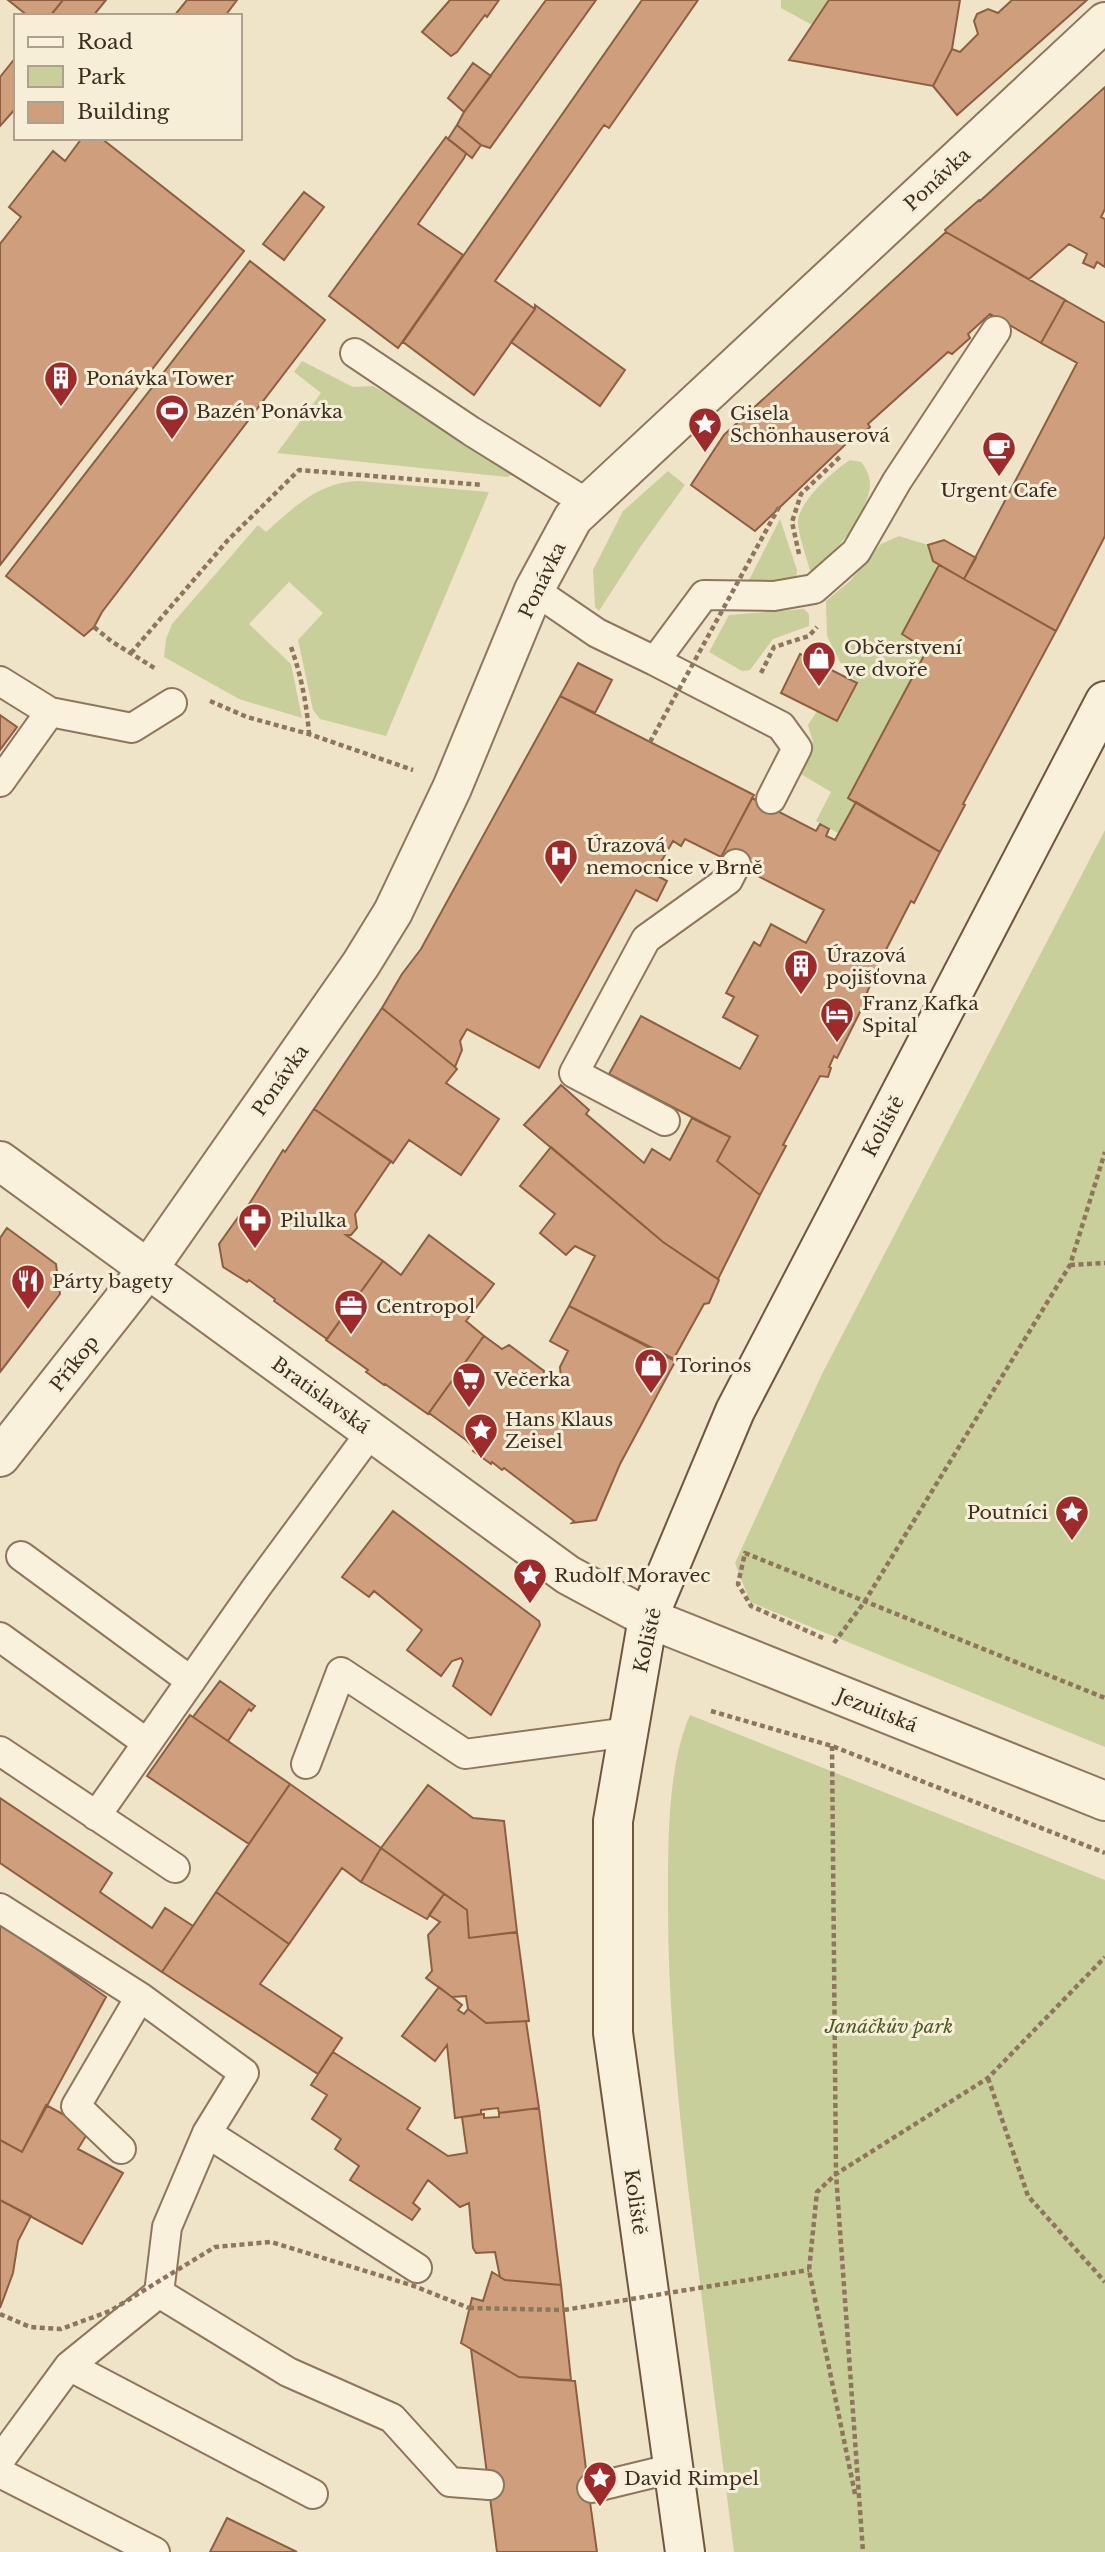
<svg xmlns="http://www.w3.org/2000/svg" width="1105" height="2552" font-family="'Libre Baskerville',serif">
<rect width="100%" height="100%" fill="#f0e4c8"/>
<path fill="#c9cf9b" d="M781,0H829L812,25L781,8Z
M302,361L353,387L373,386L509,464L517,473L507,477L277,453L321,393L294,372Z
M850,460L861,462C868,470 872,481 869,492C863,517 833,560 810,571C807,557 798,535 798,522C798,502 834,470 850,460Z
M668,471L685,485L641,546L599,611L595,607L593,570L623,511Z
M359,481L489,492L386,736L320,719L313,710L298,640L323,613L289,582L249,624L291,664L302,718L239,699L164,657L166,639L172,624L258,525L266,532C294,507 319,482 359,481Z
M780,519L797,570L796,579L780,584L746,586Z
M899,536L928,545L933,561L939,565L902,634L927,650L840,834L816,821L831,792L801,774L813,742L808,725L817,711L857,683L840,662L827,636L826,601L850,581L881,544Z
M804,609L809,614V626L773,639L750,670L742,671L709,652L729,615Z
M1105,830V1747L750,1602L735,1563L822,1374Z
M690,1715L1105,1880V2552H734C721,2452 709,2352 696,2252C681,2132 667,2013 668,1893C668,1838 668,1765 690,1715Z"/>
<path fill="#cf9f7d" stroke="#8d5f41" stroke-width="2" d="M8,0H63L50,16H28Z
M63,0H106L93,16H50Z
M187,0H237L225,16H174Z
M450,0H499L487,17L485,15L457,52L451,56L422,32Z
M546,0H596L490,148L481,145L457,125L464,112Z
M642,0H698L609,128L604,125L495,281L535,309L474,395L403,342Z
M829,0H960L952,49L933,86L789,60Z
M1012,0H1087L957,115L933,86L952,49L960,52L978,34L974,21L977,14L988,9L998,13Z
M16,57V108L0,126V77Z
M473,63L491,76L464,112L448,98Z
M1105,87V209L1101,217L1105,219V267L1097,262L1094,268L1083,263L1087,254L1069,244L1029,279L946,232L945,230L979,200L980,201Z
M457,125L481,145L472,158L448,139Z
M446,137L466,153L464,158L418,224L463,255L398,348L329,296Z
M82,138H101L244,251L0,565V244L21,217L9,207L53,151L65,161Z
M304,192L324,207L284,260L263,244Z
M946,232L1065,300L1041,343L990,314L968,334L970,338L952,354L948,352L868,424L870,427L852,443L849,441L755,531L691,485L724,435Z
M250,261L325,320L102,612L94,627L84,636L6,576Z
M1065,300L1105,323V536L1056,631L964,579L1077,363L1041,343Z
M535,305L625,370L600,406L511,342L535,309Z
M944,540L976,558L964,579L933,561L928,545Z
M939,565L1056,631L963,804L965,805L940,852L848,798L927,650L902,634Z
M800,654L857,683L837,721L781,693Z
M578,663L612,680L595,713L560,696Z
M560,696L754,795L721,857L685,839L681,846L673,841L654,874L667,881L657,901L636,890L539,1068L467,1029L460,1041L462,1050L455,1067L382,1008L402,974L421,949Z
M0,715L17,727L0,750Z
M752,798L816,831L820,824L829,829L826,836L835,840L856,802L940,852L914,903L911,901L875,971L878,973V977L875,984L871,983L866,995L868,996L837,1058L834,1056L829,1067L831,1068L828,1077L820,1076L783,1145L786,1146L760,1195L717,1161L730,1137L609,1074L641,1016L740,1069L758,1036L723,1017L734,997L726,993L754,942L760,946L771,924L806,943L824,910L721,857Z
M382,1008L455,1067L457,1069L446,1083L499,1119L461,1175L409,1140L393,1163L314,1109Z
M561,1085L589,1110L586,1114L644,1163L652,1149L670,1160L692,1118L730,1137L717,1161L760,1195L718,1279L663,1242L524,1125Z
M314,1109L391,1161L355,1214L357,1228L351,1235H346L383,1261L327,1339L274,1301L275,1299L249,1280L247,1282L223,1267L219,1244L239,1216L241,1217L283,1150L285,1152Z
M551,1147L663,1242L719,1280L709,1303L704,1304L673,1360L569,1306L595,1256L575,1246L566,1255L540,1233L555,1214L520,1186Z
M7,1228L56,1264L60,1294L0,1372V1238Z
M429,1235L494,1284L466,1321L484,1336L428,1414L385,1384L384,1385L366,1372L368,1370L326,1340L383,1261L401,1275Z
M569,1306L676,1360L620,1464L596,1520L572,1523L574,1521L504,1468L502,1470L492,1462L491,1464L473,1451L475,1449L466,1440L429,1413L484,1336L502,1349L509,1345L544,1371L541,1384L546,1387L552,1383L561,1381L560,1367L568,1351L550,1341Z
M393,1511L539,1621L540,1625L491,1715L453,1686L463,1661L461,1658L452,1661L441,1676L407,1650L422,1630L374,1591L369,1597L342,1577Z
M220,1681L255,1706L251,1711L249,1709L228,1741L193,1717Z
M190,1715L290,1784L249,1844L147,1776Z
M290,1784L381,1848L361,1882L342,1868L289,1944L216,1892Z
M428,1785L473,1818L504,1821L517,1932L469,1938L467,1910L381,1848Z
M0,1798L112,1873L100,1892L152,1928L165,1908L193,1926L162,1972L0,1863Z
M381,1848L444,1894L427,1919L361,1882Z
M216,1892L289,1944L260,1984L342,2038L318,2074L162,1972Z
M444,1894L467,1910L469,1938L517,1932L529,2021L486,2023L468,2009L466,1996L452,1997L426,1978L432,1971L428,1935L440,1922L429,1915Z
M0,1923L106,1997L22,2152L0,2140Z
M439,1987L462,2005L458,2010L464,2014L468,2009L486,2023L526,2021L539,2108L499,2113L498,2108L481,2110V2114L455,2118L447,2045L435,2061L402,2036Z
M333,2052L420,2108L407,2129L448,2156L467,2153L462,2117L484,2114V2118L499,2117V2113L539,2108L561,2285L505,2280L500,2277L495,2252L476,2253L473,2248L469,2203L460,2207L428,2180L413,2203L420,2209L412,2220L350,2180L359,2166L335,2149L341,2139L312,2119L327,2095L311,2085Z
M46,2105L90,2129L78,2149L123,2173L82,2244L0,2200V2140L22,2152Z
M0,2200L31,2216L18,2241L13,2273L0,2308Z
M492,2272L505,2280L561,2285L571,2380L519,2377L461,2343L472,2298L483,2301Z
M471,2349L519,2377L575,2381L587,2477L593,2502H590L597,2552H497Z
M227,2518L297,2552H210Z"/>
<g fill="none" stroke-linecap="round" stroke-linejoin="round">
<g stroke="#8d765c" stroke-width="32">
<path id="service" d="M355,353L471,431L588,504
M534,590L597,633L655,661L704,595L774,596L814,589L856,552L897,481L996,331
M655,661L781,726L797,748L771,799
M0,681L50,712
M0,782L50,712L132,728L172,703
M665,1121L574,1073L646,939L728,880L736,864
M21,1556L191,1681
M0,1637L147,1743
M0,1751L175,1868
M306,1764L341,1672L465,1754L629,1732
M96,1816L256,1588L371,1432
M0,1908L140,1997L244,2073L207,2133L167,2227L159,2293L69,2366L0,2460
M207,2133L417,2268
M121,2149L76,2106L140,1997
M159,2293L288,2372L392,2418L450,2482L489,2485
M69,2366L313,2494
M0,2473L155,2552
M592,2488L674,2468"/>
</g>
<g stroke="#8d765c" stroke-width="42">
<path id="minor" d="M0,1161L148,1269L361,964L393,912L452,788L534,590L573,518L1105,22
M648,1618L1105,1801"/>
</g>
<g stroke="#8d765c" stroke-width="42">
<path id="tertiary" d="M0,1457L148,1269L568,1575L648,1618"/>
</g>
<g stroke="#6f573f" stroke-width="42">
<path id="secondary" d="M685,2552L613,2033V1821L648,1618L735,1411L1105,701"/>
</g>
<path stroke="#8d765c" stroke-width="4.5" stroke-dasharray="5 3.5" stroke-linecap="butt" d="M799,554L792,522L801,494L842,455
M94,627L111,641L156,669
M291,647C301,675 307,705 309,734
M131,653L228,540L299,470L483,485
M761,673L774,647L809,636L817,627
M210,701L247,717L309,734L413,770
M1070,1265L1105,1263
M823,1638L751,1606L738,1584L745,1553L1105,1698
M834,1643L865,1601L1070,1265L1105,1152
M711,1711L832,1746L1105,1853
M832,1746L836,2174L863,2552
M988,2078L1028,2196L1105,2282
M469,2308L564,2310
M855,2494L809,2270L817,2192L836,2174L988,2078L1105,1957"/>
<use href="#service" stroke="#faf1dc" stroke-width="28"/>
<use href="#minor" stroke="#faf1dc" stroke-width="38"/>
<use href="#tertiary" stroke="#faf1dc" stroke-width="38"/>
<use href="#secondary" stroke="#faf1dc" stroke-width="38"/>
<path stroke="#8d765c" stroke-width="4.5" stroke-dasharray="5 3.5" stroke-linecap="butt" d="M650,742L779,507
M564,2310L809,2270
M0,2314L30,2327L61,2329L110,2311L215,2247L271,2242L414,2286L469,2308"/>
</g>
<defs>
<g id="building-pin" transform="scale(1.75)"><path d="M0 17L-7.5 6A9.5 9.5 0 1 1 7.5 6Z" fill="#9e2a2b" stroke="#f7eed8"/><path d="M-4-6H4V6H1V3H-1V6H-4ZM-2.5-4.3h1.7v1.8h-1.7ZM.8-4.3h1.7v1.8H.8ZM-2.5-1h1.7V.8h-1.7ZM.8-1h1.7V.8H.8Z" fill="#fff"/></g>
<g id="stadium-pin" transform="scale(1.75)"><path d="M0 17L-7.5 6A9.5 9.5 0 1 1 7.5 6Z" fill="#9e2a2b" stroke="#f7eed8"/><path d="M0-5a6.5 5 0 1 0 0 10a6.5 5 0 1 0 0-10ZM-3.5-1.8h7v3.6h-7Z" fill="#fff"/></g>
<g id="sight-pin" transform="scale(1.75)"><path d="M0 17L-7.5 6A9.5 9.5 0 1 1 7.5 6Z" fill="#9e2a2b" stroke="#f7eed8"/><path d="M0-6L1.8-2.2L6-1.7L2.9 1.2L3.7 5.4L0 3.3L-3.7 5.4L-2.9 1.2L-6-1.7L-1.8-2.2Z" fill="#fff"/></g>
<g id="cafe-pin" transform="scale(1.75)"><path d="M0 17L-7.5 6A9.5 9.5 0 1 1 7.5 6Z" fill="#9e2a2b" stroke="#f7eed8"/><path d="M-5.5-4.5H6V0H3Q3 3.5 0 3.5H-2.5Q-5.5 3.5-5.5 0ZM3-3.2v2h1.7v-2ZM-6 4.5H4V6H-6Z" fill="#fff"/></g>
<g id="shop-pin" transform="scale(1.75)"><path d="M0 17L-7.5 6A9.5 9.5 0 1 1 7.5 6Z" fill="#9e2a2b" stroke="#f7eed8"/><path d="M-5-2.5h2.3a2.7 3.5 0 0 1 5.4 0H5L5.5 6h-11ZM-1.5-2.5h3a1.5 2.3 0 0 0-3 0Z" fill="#fff"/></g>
<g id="hospital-pin" transform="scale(1.75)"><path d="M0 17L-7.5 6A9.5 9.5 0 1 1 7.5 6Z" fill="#9e2a2b" stroke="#f7eed8"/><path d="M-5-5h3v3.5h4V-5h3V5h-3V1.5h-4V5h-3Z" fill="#fff"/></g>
<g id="hotel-pin" transform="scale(1.75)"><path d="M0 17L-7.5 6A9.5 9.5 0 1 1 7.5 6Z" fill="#9e2a2b" stroke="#f7eed8"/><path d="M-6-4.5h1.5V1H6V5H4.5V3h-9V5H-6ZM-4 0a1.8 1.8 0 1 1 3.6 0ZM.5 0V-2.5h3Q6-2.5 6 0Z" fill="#fff"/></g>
<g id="pharmacy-pin" transform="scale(1.75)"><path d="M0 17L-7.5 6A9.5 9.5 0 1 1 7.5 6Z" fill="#9e2a2b" stroke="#f7eed8"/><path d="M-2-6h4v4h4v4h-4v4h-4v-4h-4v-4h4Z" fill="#fff"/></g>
<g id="restaurant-pin" transform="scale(1.75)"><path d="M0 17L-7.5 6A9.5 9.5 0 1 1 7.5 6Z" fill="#9e2a2b" stroke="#f7eed8"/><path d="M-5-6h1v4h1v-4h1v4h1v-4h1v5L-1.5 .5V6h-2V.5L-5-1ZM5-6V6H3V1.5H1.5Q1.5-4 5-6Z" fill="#fff"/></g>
<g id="office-pin" transform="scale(1.75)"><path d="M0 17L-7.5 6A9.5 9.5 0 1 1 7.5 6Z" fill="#9e2a2b" stroke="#f7eed8"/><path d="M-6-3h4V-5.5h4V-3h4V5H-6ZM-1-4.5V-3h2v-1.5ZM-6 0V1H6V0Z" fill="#fff"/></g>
<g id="supermarket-pin" transform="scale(1.75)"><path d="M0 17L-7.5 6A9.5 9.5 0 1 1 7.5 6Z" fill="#9e2a2b" stroke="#f7eed8"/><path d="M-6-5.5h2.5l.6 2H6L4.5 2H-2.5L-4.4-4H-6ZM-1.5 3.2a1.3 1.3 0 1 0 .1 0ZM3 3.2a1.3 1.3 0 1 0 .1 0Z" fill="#fff"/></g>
</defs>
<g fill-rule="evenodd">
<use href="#building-pin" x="61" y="378"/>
<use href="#stadium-pin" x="172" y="411"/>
<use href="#sight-pin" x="705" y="424"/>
<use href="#cafe-pin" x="999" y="448"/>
<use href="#shop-pin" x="819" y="658"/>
<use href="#hospital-pin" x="561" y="856"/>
<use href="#building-pin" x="801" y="966"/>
<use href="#hotel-pin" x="837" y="1014"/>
<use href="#pharmacy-pin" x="255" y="1220"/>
<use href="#restaurant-pin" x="28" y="1281"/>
<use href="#office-pin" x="351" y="1306"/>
<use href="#shop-pin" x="651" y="1365"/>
<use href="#supermarket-pin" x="469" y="1379"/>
<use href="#sight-pin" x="481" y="1430"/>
<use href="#sight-pin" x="1072" y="1512"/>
<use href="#sight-pin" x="530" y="1575"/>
<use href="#sight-pin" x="600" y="2478"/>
</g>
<g text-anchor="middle" stroke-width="6" stroke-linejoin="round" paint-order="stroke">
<g font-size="19" fill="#3d2e20" stroke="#f7eed8">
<text transform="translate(937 179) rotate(-43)" y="7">Ponávka</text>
<text transform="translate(542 580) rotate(-64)" y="7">Ponávka</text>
<text transform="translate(280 1080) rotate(-55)" y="7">Ponávka</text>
<text transform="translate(883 1126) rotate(-62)" y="7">Koliště</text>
<text transform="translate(74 1363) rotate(-52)" y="7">Příkop</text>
<text transform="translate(321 1395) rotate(36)" y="7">Bratislavská</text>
<text transform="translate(647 1640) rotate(-77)" y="7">Koliště</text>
<text transform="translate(877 1710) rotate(22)" y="7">Jezuitská</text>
<text transform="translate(636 2202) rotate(82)" y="7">Koliště</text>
</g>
<g font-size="19" fill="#3d2e20" stroke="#f7eed8" text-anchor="start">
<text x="86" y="385">Ponávka Tower</text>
<text x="196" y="418">Bazén Ponávka</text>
<text x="730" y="420">Gisela<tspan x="730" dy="22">Schönhauserová</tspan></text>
<text x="999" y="497" text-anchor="middle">Urgent Cafe</text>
<text x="844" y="654">Občerstvení<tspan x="844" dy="22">ve dvoře</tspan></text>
<text x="586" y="852">Úrazová<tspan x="586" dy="22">nemocnice v Brně</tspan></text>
<text x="826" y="962">Úrazová<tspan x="826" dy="22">pojišťovna</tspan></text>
<text x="862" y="1010">Franz Kafka<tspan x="862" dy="22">Spital</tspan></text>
<text x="280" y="1227">Pilulka</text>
<text x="52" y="1288">Párty bagety</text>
<text x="376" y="1313">Centropol</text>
<text x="676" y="1372">Torinos</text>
<text x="494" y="1386">Večerka</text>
<text x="505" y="1426">Hans Klaus<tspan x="505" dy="22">Zeisel</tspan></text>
<text x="1048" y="1519" text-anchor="end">Poutníci</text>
<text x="554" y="1582">Rudolf Moravec</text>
<text x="624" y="2485">David Rimpel</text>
</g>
<g font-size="19" font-style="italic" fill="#4d5a26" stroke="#f7eed8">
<text x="889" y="2033">Janáčkův park</text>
</g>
</g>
<rect x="14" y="14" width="228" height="126" fill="#f7eed8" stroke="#ada18e" stroke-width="2"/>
<rect x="28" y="37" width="35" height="10" fill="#faf1dc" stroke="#ada18e" stroke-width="2"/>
<text x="77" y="49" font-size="21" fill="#3d2e20">Road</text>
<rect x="28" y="66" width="35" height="21" fill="#c9cf9b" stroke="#ada18e" stroke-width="2"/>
<text x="77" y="84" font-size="21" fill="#3d2e20">Park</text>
<rect x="28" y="102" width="35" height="21" fill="#cf9f7d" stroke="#ada18e" stroke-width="2"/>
<text x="77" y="119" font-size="21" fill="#3d2e20">Building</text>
</svg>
